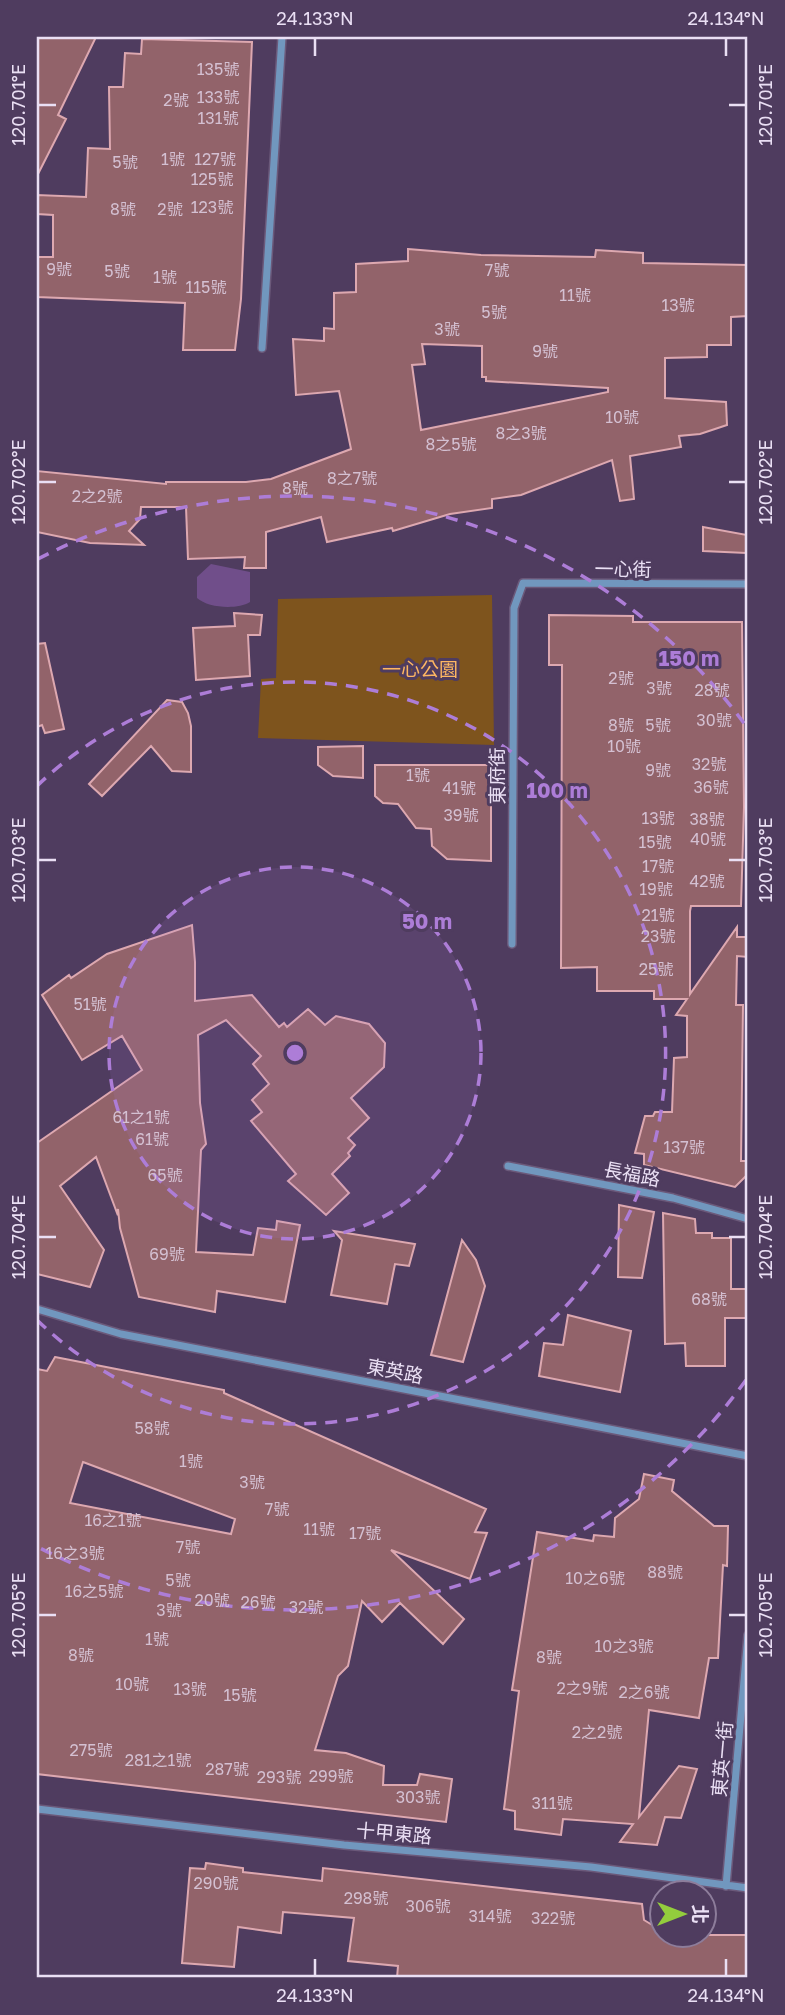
<svg xmlns="http://www.w3.org/2000/svg" width="785" height="2015" font-family="'Golos Text','Noto Sans TC',sans-serif">
<rect width="100%" height="100%" fill="#4f3c5f"/>
<path fill="#7e541d" d="M492,595L494,745L258,738L261,679L276,678L278,599Z"/>
<path fill="#704e8a" d="M211,564L250,572V602C237,610 208,608 197,598V577Z"/>
<path fill="#92636a" stroke="#dda8b0" stroke-width="2" fill-rule="evenodd" d="M37,37H96L58,115L66,119L37,176Z
M142,39L252,42L241,299L235,350H183L185,303L37,297V257H53V215L37,214V195L86,197L88,148L110,149L109,87H123L125,53L141,54Z
M408,249L481,255L595,257L596,250L643,253V263L748,265V316L731,317V345H707V357L665,358V398L726,402L727,425L700,434L679,436L681,447L630,456L634,499L620,501L612,460L521,495L492,499V508L450,514L393,531L392,528L327,542L321,517L266,532V568H244L245,557L188,559L186,507H141L140,519L129,531L144,545L90,543L37,532V471L166,484V482H246L271,479L351,449L339,391L296,395L293,339L324,341V328L334,329V293L356,292V264L408,261ZM422,344L482,346V377H486V381L608,388V392L421,430L412,365L425,364Z
M703,527L747,535L746,553L703,551Z
M234,613L262,615L260,635H248L250,676L196,680L193,628L235,626Z
M549,615L633,616V622H742L744,807L741,906H691L690,911V994L737,927V937H748V957L737,956L736,1005H743L741,1161H748V1174L735,1187L644,1165V1154L635,1153L645,1116H653L655,1112H672L674,1058L687,1057V1016L676,1015L687,999H654V991H597V967L561,968L562,665H549Z
M45,643L64,729L45,733L42,725L37,727V644Z
M167,700L182,702L188,713L191,726V772L172,771L151,746L102,796L89,784Z
M363,746V778L333,776L318,765V747Z
M375,765H491V861L447,859L432,846L431,829L416,828L398,804L383,803L375,796Z
M192,925L195,962V1001L252,995L279,1027L284,1023L287,1027L308,1009L325,1025L336,1016L369,1024L385,1043L384,1067L351,1098L369,1118L348,1138L355,1145L348,1153L350,1156L332,1174L349,1193L326,1215L288,1181L296,1174L251,1121L262,1112L252,1100L269,1084L253,1064L261,1056L226,1020L198,1035L200,1103L206,1144L201,1150L196,1252L253,1255L258,1228L276,1230L277,1221L300,1225L285,1302L217,1291L215,1312L139,1297L120,1228L118,1209L117,1213L96,1157L60,1186L104,1250L90,1287L37,1274V1143L142,1070L122,1036L82,1060L42,995L69,975L71,978L107,954Z
M619,1205L654,1212L642,1278L618,1277Z
M663,1213L695,1219L696,1233H712V1238H731V1289H748V1318H725V1366H686L685,1343L665,1344Z
M334,1231L415,1244L409,1266L395,1264L387,1304L331,1295L342,1240Z
M462,1240L476,1260L485,1286L463,1362L431,1355Z
M568,1315L631,1331L620,1392L539,1376L544,1343L563,1345Z
M55,1357L224,1390V1393L486,1509L475,1532L487,1533L470,1579L391,1550L464,1619L443,1644L400,1603L382,1622L362,1601L348,1666L338,1676L315,1750L346,1753L384,1766L383,1785H417L420,1774L452,1779L446,1822L37,1774V1369L47,1371ZM83,1462L235,1519L231,1534L70,1503Z
M644,1474L674,1480L672,1491L714,1526H728L727,1566L723,1565L718,1658H709L699,1718L649,1710L639,1817L679,1766L697,1769L681,1818L665,1817L657,1845L620,1842L633,1824L563,1819L561,1835L515,1829V1811L504,1809L519,1691L512,1690L537,1532L593,1541L594,1535L614,1537L615,1518L639,1499Z
M206,1863L243,1868V1872L322,1881L323,1868L642,1904L644,1920L662,1931V1935H748V1978H397L398,1966L348,1961L354,1918L283,1912L281,1933L238,1927L234,1967L182,1963L190,1868L205,1869Z"/>
<g fill="none" stroke-linecap="round" stroke-linejoin="round">
<g stroke="#6b597a" stroke-width="10">
<path id="minor" d="M262,348L282,37
M512,944L514,608L523,583L748,584
M508,1166L673,1198L748,1219
M37,1309L121,1334L748,1456
M37,1809L344,1845L591,1867L748,1888
M726,1886L748,1635"/>
</g>
<use href="#minor" stroke="#7197be" stroke-width="7"/>
</g>
<path fill="none" stroke="#eadff4" stroke-width="2.5" d="M315,38V56M726,38V56M38,105H56M729,105H746M38,482H56M729,482H746M38,860H56M729,860H746M38,1237H56M729,1237H746M38,1615H56M729,1615H746M315,1959V1976M726,1959V1976"/>
<circle cx="295" cy="1053" r="186" fill="#ad7dd7" fill-opacity=".12"/>
<g fill="none" stroke="#ad7dd7" stroke-width="3.5" stroke-dasharray="12 9">
<circle cx="295" cy="1053" r="186"/>
<path d="M37 786A371 371 0 1 1 37 1320"/>
<path d="M746 1380A557 557 0 0 1 38 1547M38 559A557 557 0 0 1 746 726"/>
</g>
<g text-anchor="middle" stroke-width="6" stroke-linejoin="round" paint-order="stroke">
<g font-size="16" fill="#d4c0d2">
<text x="218" y="75">135號</text>
<text x="218" y="103">133號</text>
<text x="176" y="106">2號</text>
<text x="218" y="124">131號</text>
<text x="173" y="165">1號</text>
<text x="215" y="165">127號</text>
<text x="125" y="168">5號</text>
<text x="212" y="185">125號</text>
<text x="212" y="213">123號</text>
<text x="123" y="215">8號</text>
<text x="170" y="215">2號</text>
<text x="59" y="275">9號</text>
<text x="497" y="276">7號</text>
<text x="117" y="277">5號</text>
<text x="165" y="283">1號</text>
<text x="206" y="293">115號</text>
<text x="575" y="301">11號</text>
<text x="678" y="311">13號</text>
<text x="494" y="318">5號</text>
<text x="447" y="335">3號</text>
<text x="545" y="357">9號</text>
<text x="622" y="423">10號</text>
<text x="521" y="439">8之3號</text>
<text x="451" y="450">8之5號</text>
<text x="352" y="484">8之7號</text>
<text x="295" y="494">8號</text>
<text x="97" y="502">2之2號</text>
<text x="621" y="684">2號</text>
<text x="659" y="694">3號</text>
<text x="712" y="696">28號</text>
<text x="714" y="726">30號</text>
<text x="621" y="731">8號</text>
<text x="658" y="731">5號</text>
<text x="624" y="752">10號</text>
<text x="709" y="770">32號</text>
<text x="658" y="776">9號</text>
<text x="418" y="781">1號</text>
<text x="711" y="793">36號</text>
<text x="459" y="794">41號</text>
<text x="461" y="821">39號</text>
<text x="658" y="824">13號</text>
<text x="707" y="825">38號</text>
<text x="708" y="845">40號</text>
<text x="655" y="848">15號</text>
<text x="658" y="872">17號</text>
<text x="707" y="887">42號</text>
<text x="656" y="895">19號</text>
<text x="658" y="921">21號</text>
<text x="658" y="942">23號</text>
<text x="656" y="975">25號</text>
<text x="90" y="1010">51號</text>
<text x="141" y="1123">61之1號</text>
<text x="152" y="1145">61號</text>
<text x="684" y="1153">137號</text>
<text x="165" y="1181">65號</text>
<text x="167" y="1260">69號</text>
<text x="709" y="1305">68號</text>
<text x="152" y="1434">58號</text>
<text x="191" y="1467">1號</text>
<text x="252" y="1488">3號</text>
<text x="277" y="1515">7號</text>
<text x="113" y="1526">16之1號</text>
<text x="319" y="1535">11號</text>
<text x="365" y="1539">17號</text>
<text x="188" y="1553">7號</text>
<text x="75" y="1559">16之3號</text>
<text x="665" y="1578">88號</text>
<text x="595" y="1584">10之6號</text>
<text x="178" y="1586">5號</text>
<text x="94" y="1597">16之5號</text>
<text x="212" y="1606">20號</text>
<text x="258" y="1608">26號</text>
<text x="306" y="1613">32號</text>
<text x="169" y="1616">3號</text>
<text x="157" y="1645">1號</text>
<text x="624" y="1652">10之3號</text>
<text x="81" y="1661">8號</text>
<text x="549" y="1663">8號</text>
<text x="132" y="1690">10號</text>
<text x="582" y="1694">2之9號</text>
<text x="190" y="1695">13號</text>
<text x="644" y="1698">2之6號</text>
<text x="240" y="1701">15號</text>
<text x="597" y="1738">2之2號</text>
<text x="91" y="1756">275號</text>
<text x="158" y="1766">281之1號</text>
<text x="227" y="1775">287號</text>
<text x="331" y="1782">299號</text>
<text x="279" y="1783">293號</text>
<text x="418" y="1803">303號</text>
<text x="552" y="1809">311號</text>
<text x="216" y="1889">290號</text>
<text x="366" y="1904">298號</text>
<text x="428" y="1912">306號</text>
<text x="490" y="1922">314號</text>
<text x="553" y="1924">322號</text>
</g>
<g font-size="19" fill="#eadff4" stroke="#4f3c5f">
<text transform="translate(623 569) rotate(1)" y="7">一心街</text>
<text transform="translate(497 776) rotate(-90)" y="7">東府街</text>
<text transform="translate(632 1174) rotate(11)" y="7">長福路</text>
<text transform="translate(395 1371) rotate(11)" y="7">東英路</text>
<text transform="translate(722 1759) rotate(-85)" y="7">東英一街</text>
<text transform="translate(394 1833) rotate(5)" y="7">十甲東路</text>
</g>
<g font-size="19" fill="#feb762" stroke="#4f3c5f">
<text x="420" y="676">一心公園</text>
</g>
</g>
<circle cx="295" cy="1053" r="10" fill="#ad7dd7" stroke="#4f3c5f" stroke-width="3.5"/>
<g font-size="21" text-anchor="middle" font-weight="bold" fill="#ad7dd7" stroke="#4f3c5f" stroke-width="6" stroke-linejoin="round" paint-order="stroke">
<text x="689" y="666">150 m</text>
<text x="557" y="798">100 m</text>
<text x="427" y="929">50 m</text>
</g>
<rect width="785" height="2015" fill="none" stroke="#4f3c5f" stroke-width="77"/>
<g transform="translate(683 1914) rotate(90)"><circle r="33" fill="#4f3c5f" stroke="#8d7d9b" stroke-width="2"/>
<path d="M0-5L12 26L0 18L-12 26Z" fill="#93cd3d"/>
<text y="-10" font-size="19" font-weight="bold" text-anchor="middle" fill="#eadff4">北</text>
</g>
<rect x="38" y="38" width="708" height="1938" fill="none" stroke="#eadff4" stroke-width="2.5"/>
<g font-size="18" text-anchor="middle" fill="#eadff4">
<text x="315" y="25">24.133°N</text>
<text x="726" y="25">24.134°N</text>
<text transform="translate(766 105) rotate(-90)" y="6">120.701°E</text>
<text transform="translate(19 105) rotate(-90)" y="6">120.701°E</text>
<text transform="translate(19 482) rotate(-90)" y="6">120.702°E</text>
<text transform="translate(766 482) rotate(-90)" y="6">120.702°E</text>
<text transform="translate(766 860) rotate(-90)" y="6">120.703°E</text>
<text transform="translate(19 860) rotate(-90)" y="6">120.703°E</text>
<text transform="translate(766 1237) rotate(-90)" y="6">120.704°E</text>
<text transform="translate(19 1237) rotate(-90)" y="6">120.704°E</text>
<text transform="translate(766 1615) rotate(-90)" y="6">120.705°E</text>
<text transform="translate(19 1615) rotate(-90)" y="6">120.705°E</text>
<text x="315" y="2002">24.133°N</text>
<text x="726" y="2002">24.134°N</text>
</g>
</svg>
